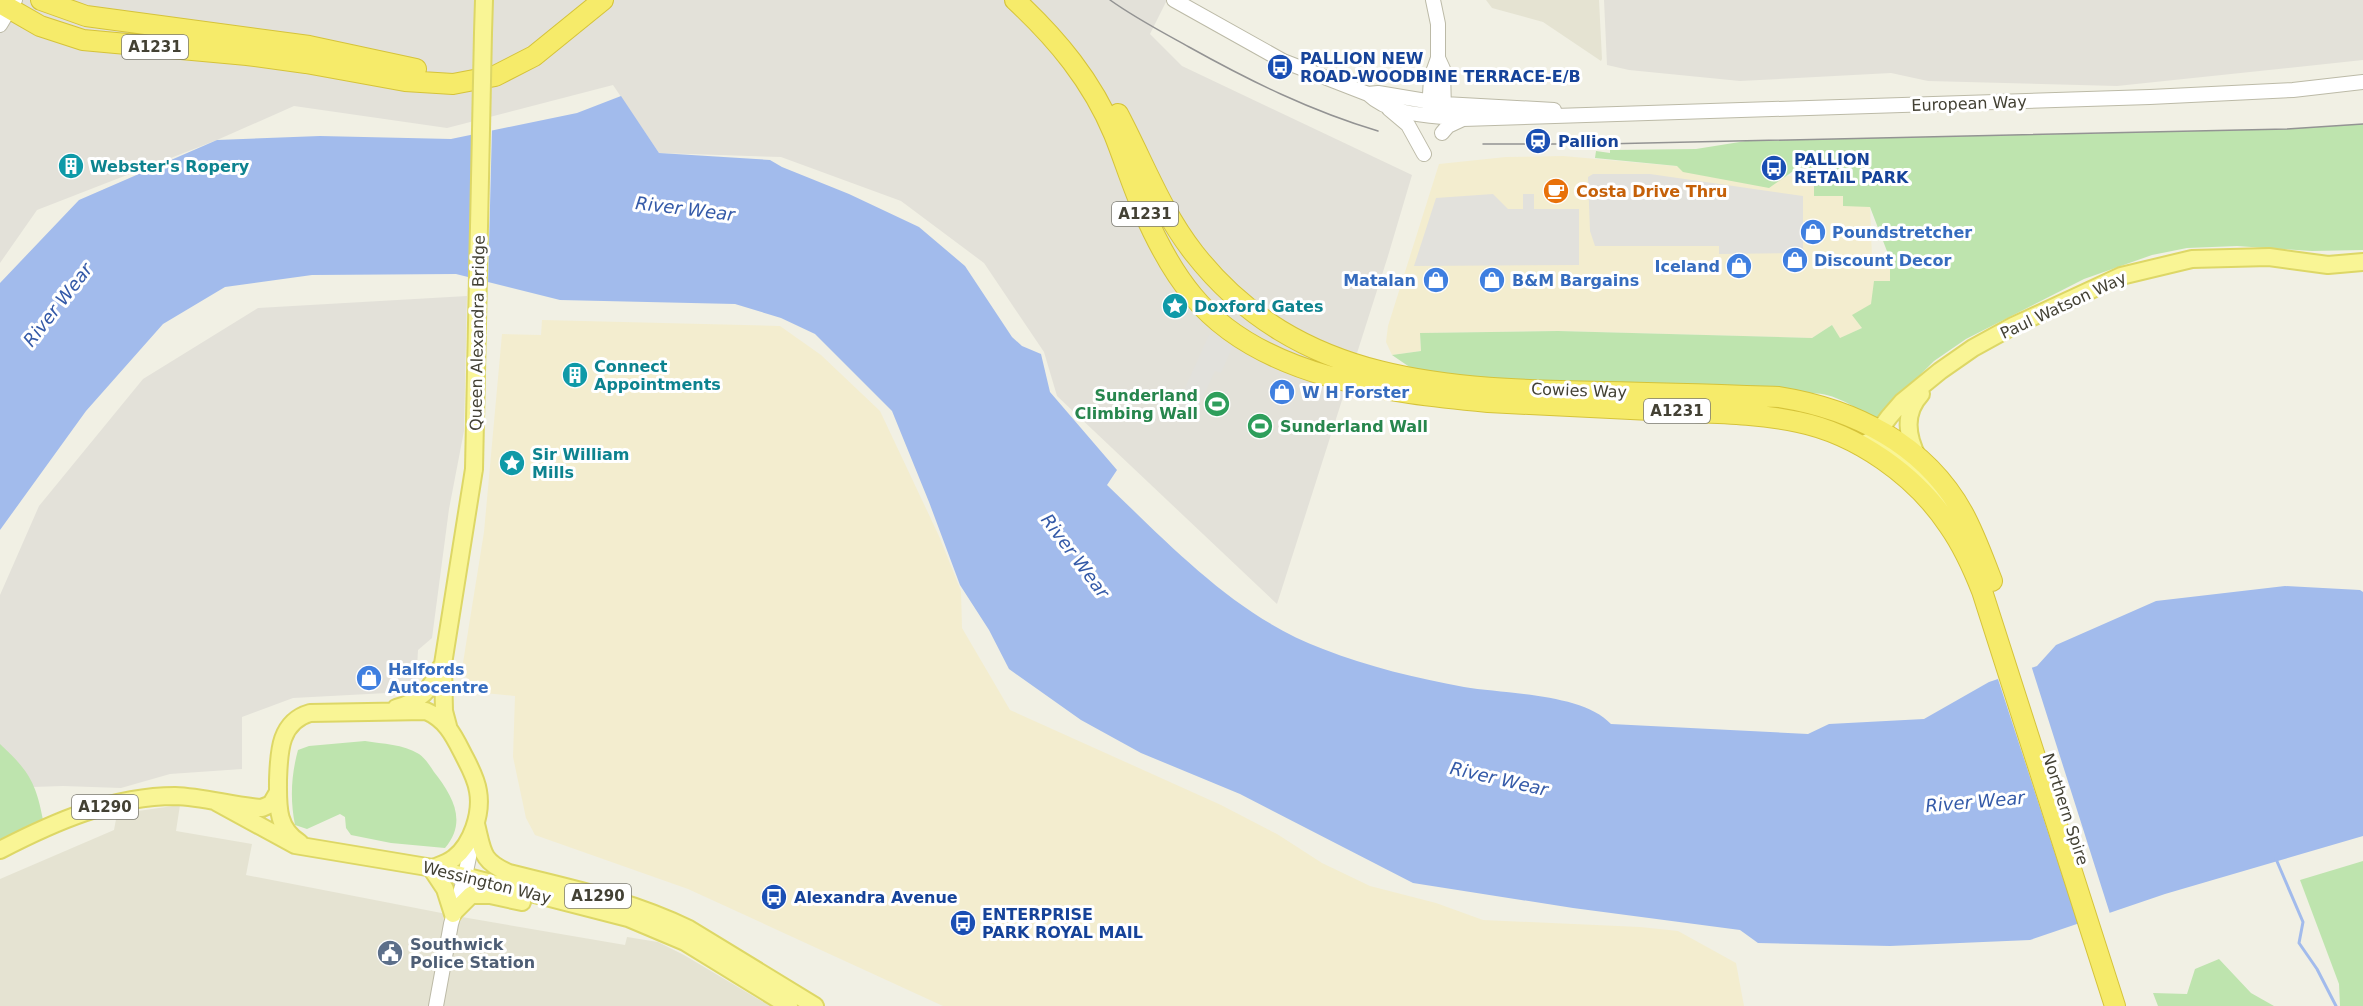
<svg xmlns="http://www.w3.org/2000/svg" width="2363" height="1006" font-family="'DejaVu Sans',sans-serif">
<rect width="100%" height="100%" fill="#f1f0e4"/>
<path fill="#e5e3d2" d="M1486,0H1599L1602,59L1601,61L1543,22L1492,8Z
M180,805L176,831L252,844L246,875L462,917L625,945L627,937L658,942L684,955L770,1006H0V879L114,830L117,814Z"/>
<path fill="#f3edcf" d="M1563,156L1801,177L1844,190L1870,206L1872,258L1890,259V281L1871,304L1862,328L1840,339L1832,325L1812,338L1558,331L1420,333L1421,351L1392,355L1386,342L1388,326L1439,164L1506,157Z
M542,320L780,326L821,355L880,411L939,536L961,591L962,628L1010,710L1221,805L1277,834L1322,863L1370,886L1436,903L1483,920L1640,927L1678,931L1736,963L1744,1006H943L688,889L535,835L526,818L513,757L515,696L474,692L462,669L484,532L502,334L541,335Z"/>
<path fill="#e3e1d9" d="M0,0H1167L1150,34L1182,66L1412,175L1388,256L1277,604L1057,396L1044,352L984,263L901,201L781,157L659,153L613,85L447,128L294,106L217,140L37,210L0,263Z
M1604,0H2363V60L2117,86L1928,81L1891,73L1740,81L1629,70L1607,65Z
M467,296L464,431L449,509L432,638L418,650L416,687L406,692L293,698L242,717V769L170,774L121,788L63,786L0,788V595L39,506L143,379L258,308Z"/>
<path fill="#bee4ae" d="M2363,124V250L2312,251L2237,246L2187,248L2152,255L2084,279L1966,339L1934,361L1878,417H1872C1850,405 1830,390 1804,394L1514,380L1437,373L1411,368L1392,355L1421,351L1420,333L1558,331L1812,338L1832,325L1840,338L1862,328L1852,315L1871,304L1874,281H1890V259L1870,207L1843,206V196H1814V170L1799,167L1769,188L1683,172L1677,166L1595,158L1596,151L1610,153V150L1696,149L1746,141L2287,129Z
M365,741C383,744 403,744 419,754C425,758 430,766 434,772C452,795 468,821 445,848L391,843L351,835L346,828L345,817L340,814L307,829L295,825C290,799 291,776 298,750L309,746Z
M0,744C28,770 36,782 43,820L0,842Z
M2363,861V1006H2340L2339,984L2300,880Z
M2219,959L2251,993L2274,1006H2158L2153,993L2187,994L2195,969Z"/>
<path fill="#e2e1dc" d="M1593,174H1650L1803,196V253L1719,254V246H1595L1590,231L1588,177Z
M1493,194L1508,209H1523V194H1534V209H1579V265L1414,266L1436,198Z
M1209,335L1233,346L1221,373L1215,371L1194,416L1176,408Z"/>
<path fill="#a2bbec" d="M621,96L659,153L770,160L782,167L849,194L919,227L965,266L1012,337L1022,346L1041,354L1050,392L1117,470L1107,485C1172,547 1237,617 1323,649C1369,667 1416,678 1464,687C1505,694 1582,693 1611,724L1808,734L1829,724L1924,719L1989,682L2037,666L2056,645L2156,601L2285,586L2360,590L2363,592V836L2165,894L2030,940L1890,946L1758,943L1740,930L1573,908L1413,883L1240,794L1141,753L1081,720L1009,669L989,630L960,585L929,502L892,411L815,334L781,318L735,304L560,300L456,274L312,275L225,287L163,324L86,411L0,530V283L79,200L217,140L320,136L451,139L577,113Z"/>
<path fill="#f1f0e4" d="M492,128L488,284L469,279L472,131Z
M2031,665L2111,917L2079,927L1997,676Z"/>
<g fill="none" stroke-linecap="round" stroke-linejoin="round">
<path stroke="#a2bbec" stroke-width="3" d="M2276,859L2303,922L2299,943L2317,969L2336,1006"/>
<g stroke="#bcbaa7" stroke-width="16">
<path id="minor" d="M1174,0L1283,61L1368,94C1392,117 1432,115 1463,119L2150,97L2293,90L2363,82
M1433,0L1438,24V58L1443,69L1444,111
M0,25L15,0
M1368,94L1378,93L1444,104L1554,110
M1389,109L1408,125L1424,154
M1429,111L1431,78L1438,58
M1442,133L1448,126L1463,119
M436,1006L451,924L465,876L473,838"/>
</g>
<g stroke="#ddd766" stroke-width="20">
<path id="major" d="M483,33L484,0
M1879,429L1881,443L1921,476L1951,515
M1860,446L1872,440L1889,417L1902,402L1940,371L1973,348L2013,326L2121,276L2192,259L2269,257L2328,265L2363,262
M1918,458C1907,437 1903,413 1921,394
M396,708C420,702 431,689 441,667
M448,726L444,711L443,664L474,469
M216,802L295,845L433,868L628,918L685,942L789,1006
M476,824C483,852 481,861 509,873C570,888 632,901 689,929L815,1006
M300,843C276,828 278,805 278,780C279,753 279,722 310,713L426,711C445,719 453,734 462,752C468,764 476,777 478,791C482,813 472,844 454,858C448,863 441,865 433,868
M0,850C54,822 113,796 175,796C204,797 233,806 262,808L271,804L278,792
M431,868L445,889L453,914
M454,912L471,895H490L522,902"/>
</g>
<g stroke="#d5c33a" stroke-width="22">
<path id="highway" d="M41,0L86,16L309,46L416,69
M1015,0C1057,39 1092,81 1114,134C1124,159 1132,185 1143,210C1156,240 1171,270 1193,296C1260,378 1390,393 1488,402C1549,405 1610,408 1671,411C1713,413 1757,413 1798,422C1857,434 1916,476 1949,526C1963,546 1973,568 1982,591L2115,1006
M0,3L40,26L83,40L247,55L306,63L405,81L453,84L495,76L534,56L603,0
M1118,114C1143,161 1161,211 1194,253C1299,387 1451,389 1607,392C1664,393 1721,395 1779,397C1854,409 1925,444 1963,513C1975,535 1983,558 1992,581"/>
</g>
<use href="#minor" stroke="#fff" stroke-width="14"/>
<use href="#major" stroke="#f9f595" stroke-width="16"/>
<use href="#highway" stroke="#f6eb6a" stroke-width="20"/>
<path stroke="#939393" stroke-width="1.5" d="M1110,0C1135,18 1162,32 1189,47C1250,81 1311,111 1378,131
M1483,144H1602L2287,129L2363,124"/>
<g stroke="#ddd766" stroke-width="20" stroke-linecap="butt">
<path id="major-bridge" d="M474,469L483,33"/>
</g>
<use href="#major-bridge" stroke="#f9f595" stroke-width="16"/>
</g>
<defs>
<g id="bus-disc" transform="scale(1.35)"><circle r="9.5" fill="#1a4fb4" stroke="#fff"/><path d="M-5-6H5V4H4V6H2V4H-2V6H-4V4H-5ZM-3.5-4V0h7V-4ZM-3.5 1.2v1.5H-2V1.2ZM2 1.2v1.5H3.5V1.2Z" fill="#fff"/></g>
<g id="station-disc" transform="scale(1.35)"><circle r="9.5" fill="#1a4fb4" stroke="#fff"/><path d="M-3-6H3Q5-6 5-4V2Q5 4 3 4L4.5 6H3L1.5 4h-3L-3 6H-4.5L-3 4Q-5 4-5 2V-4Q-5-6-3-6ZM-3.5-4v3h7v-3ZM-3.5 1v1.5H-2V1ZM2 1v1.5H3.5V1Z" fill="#fff"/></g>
<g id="building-disc" transform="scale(1.35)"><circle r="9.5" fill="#0f9aa8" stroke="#fff"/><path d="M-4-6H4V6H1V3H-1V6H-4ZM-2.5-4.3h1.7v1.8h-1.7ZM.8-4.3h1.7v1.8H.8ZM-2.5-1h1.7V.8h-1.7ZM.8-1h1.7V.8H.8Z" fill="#fff"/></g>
<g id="cafe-disc" transform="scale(1.35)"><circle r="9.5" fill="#e8710a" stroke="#fff"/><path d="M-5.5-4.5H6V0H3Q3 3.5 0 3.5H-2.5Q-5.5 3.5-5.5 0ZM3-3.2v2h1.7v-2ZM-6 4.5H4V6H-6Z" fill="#fff"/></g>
<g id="shop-disc" transform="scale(1.35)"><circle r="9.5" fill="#3f7fe0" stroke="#fff"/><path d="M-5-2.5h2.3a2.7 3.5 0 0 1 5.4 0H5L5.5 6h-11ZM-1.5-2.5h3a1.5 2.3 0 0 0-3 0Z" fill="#fff"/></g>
<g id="sight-disc" transform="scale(1.35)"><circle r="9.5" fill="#0f9aa8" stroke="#fff"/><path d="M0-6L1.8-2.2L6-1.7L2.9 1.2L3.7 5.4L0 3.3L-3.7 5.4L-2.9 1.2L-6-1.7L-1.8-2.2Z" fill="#fff"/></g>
<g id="stadium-disc" transform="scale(1.35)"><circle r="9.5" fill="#2e9e5b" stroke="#fff"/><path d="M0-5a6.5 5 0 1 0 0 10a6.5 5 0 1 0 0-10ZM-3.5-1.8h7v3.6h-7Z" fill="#fff"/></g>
<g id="civic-disc" transform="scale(1.35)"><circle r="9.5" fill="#5c6f8a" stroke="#fff"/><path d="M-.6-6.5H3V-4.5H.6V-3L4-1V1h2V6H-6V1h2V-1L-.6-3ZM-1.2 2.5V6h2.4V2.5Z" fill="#fff"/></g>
</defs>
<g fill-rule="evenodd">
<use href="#bus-disc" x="1280" y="67"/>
<use href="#station-disc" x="1538" y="141"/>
<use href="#building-disc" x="71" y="166"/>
<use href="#bus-disc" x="1774" y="168"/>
<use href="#cafe-disc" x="1556" y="191"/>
<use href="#shop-disc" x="1813" y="232"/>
<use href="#shop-disc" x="1795" y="260"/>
<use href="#shop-disc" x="1739" y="266"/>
<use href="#shop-disc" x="1436" y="280"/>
<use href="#shop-disc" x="1492" y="280"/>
<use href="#sight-disc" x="1175" y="306"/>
<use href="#building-disc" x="575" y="375"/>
<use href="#shop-disc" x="1282" y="392"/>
<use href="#stadium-disc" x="1217" y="404"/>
<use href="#stadium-disc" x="1260" y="426"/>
<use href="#sight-disc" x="512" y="463"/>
<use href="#shop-disc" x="369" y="678"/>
<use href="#bus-disc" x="774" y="897"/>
<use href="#bus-disc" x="963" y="923"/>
<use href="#civic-disc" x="390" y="953"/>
</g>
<g text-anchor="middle" stroke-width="6" stroke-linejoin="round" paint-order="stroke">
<g fill="#fff" stroke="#7b7a71" stroke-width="1.5">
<rect x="122" y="35" width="66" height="24" rx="4.5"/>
<rect x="1112" y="202" width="66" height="24" rx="4.5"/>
<rect x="1644" y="399" width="66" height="24" rx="4.5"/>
<rect x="72" y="795" width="66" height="24" rx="4.5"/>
<rect x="565" y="884" width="66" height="24" rx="4.5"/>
</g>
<g font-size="15" font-weight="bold" fill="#434134">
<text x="155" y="52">A1231</text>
<text x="1145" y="219">A1231</text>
<text x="1677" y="416">A1231</text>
<text x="105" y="812">A1290</text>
<text x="598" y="901">A1290</text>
</g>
<g font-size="16" font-weight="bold" fill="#164399" stroke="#fff" text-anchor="start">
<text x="1300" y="64">PALLION NEW<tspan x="1300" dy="18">ROAD-WOODBINE TERRACE-E/B</tspan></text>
<text x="1558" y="147">Pallion</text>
<text x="1794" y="165">PALLION<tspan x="1794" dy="18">RETAIL PARK</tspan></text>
<text x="794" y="903">Alexandra Avenue</text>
<text x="982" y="920">ENTERPRISE<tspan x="982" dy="18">PARK ROYAL MAIL</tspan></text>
</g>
<g font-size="16" fill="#434134" stroke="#fff">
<text transform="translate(1969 103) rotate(-2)" y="6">European Way</text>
<text transform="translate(2063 305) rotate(-25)" y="6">Paul Watson Way</text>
<text transform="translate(477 333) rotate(-89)" y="6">Queen Alexandra Bridge</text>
<text transform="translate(1579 390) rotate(2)" y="6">Cowies Way</text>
<text transform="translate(2066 809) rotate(72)" y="6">Northern Spire</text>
<text transform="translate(487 882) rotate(14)" y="6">Wessington Way</text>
</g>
<g font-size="16" font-weight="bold" fill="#0d838f" stroke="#fff" text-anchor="start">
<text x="90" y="172">Webster's Ropery</text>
<text x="1194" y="312">Doxford Gates</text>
<text x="594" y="372">Connect<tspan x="594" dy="18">Appointments</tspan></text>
<text x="532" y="460">Sir William<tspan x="532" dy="18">Mills</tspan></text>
</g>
<g font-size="16" font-weight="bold" fill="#c56008" stroke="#fff" text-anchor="start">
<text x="1576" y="197">Costa Drive Thru</text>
</g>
<g font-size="16" font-weight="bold" fill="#366cbe" stroke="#fff" text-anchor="start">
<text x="1832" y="238">Poundstretcher</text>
<text x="1814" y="266">Discount Decor</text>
<text x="1720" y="272" text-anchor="end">Iceland</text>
<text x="1416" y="286" text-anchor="end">Matalan</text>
<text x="1512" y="286">B&amp;M Bargains</text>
<text x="1302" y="398">W H Forster</text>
<text x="388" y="675">Halfords<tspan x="388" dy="18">Autocentre</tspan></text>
</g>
<g font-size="16" font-weight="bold" fill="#27864d" stroke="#fff" text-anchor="end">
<text x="1198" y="401">Sunderland<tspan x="1198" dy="18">Climbing Wall</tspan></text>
<text x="1280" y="432" text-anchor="start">Sunderland Wall</text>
</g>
<g font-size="16" font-weight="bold" fill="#4e5e75" stroke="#fff" text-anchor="start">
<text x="410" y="950">Southwick<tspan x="410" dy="18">Police Station</tspan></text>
</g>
<g font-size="18" font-style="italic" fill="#345aa8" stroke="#fff">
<text transform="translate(685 209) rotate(7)" y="6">River Wear</text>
<text transform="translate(58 305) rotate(-52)" y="6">River Wear</text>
<text transform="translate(1075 556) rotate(53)" y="6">River Wear</text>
<text transform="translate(1499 779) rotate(13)" y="6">River Wear</text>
<text transform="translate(1975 802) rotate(-5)" y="6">River Wear</text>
</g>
</g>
</svg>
